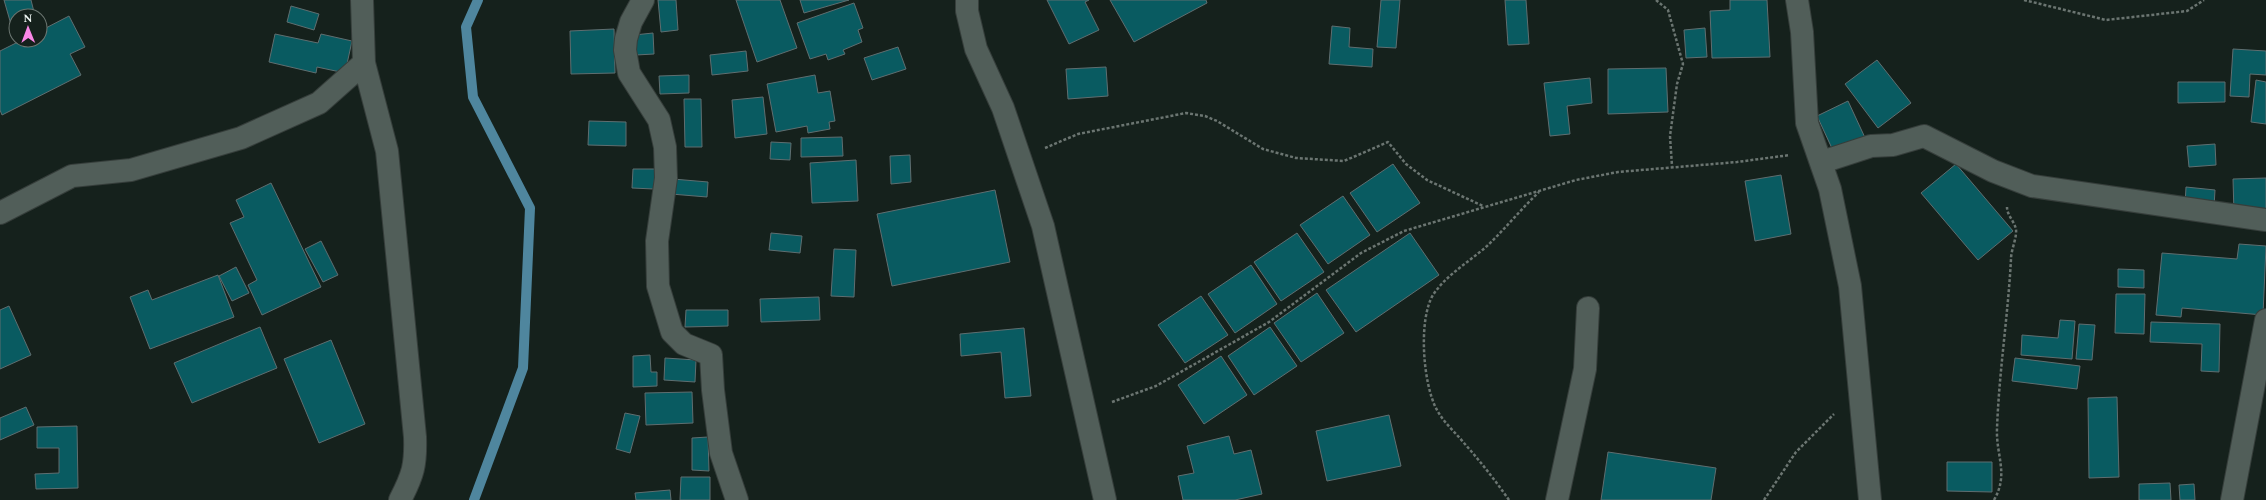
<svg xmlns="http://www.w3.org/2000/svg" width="2266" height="500" font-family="Spectral,serif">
<rect width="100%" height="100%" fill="#15211c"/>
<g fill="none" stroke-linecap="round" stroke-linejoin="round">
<path stroke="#4f869e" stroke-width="10" d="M474,500L523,368L530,208L473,97L466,27L478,0"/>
</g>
<path fill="#095b61" stroke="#5f6e70" d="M4,0H31L35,16H16V27L12,28Z
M658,0H676L678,30L661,32Z
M736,0H780L797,48L757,62Z
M800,0H849L804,13Z
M1047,0H1089L1085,2L1099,30L1069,44Z
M1110,0H1206L1207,3L1134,42Z
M1381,0H1400L1396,48L1377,47Z
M1505,0H1526L1529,44L1508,45Z
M1730,0H1767L1770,57L1712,58L1710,11L1730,10Z
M854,3L863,28L858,30L862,42L843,50L845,54L828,60L826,54L810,59L797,23Z
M291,6L319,14L314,30L287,22Z
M69,16L85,47L70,54L81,75L2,115L0,110V51L22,40H40V31Z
M1332,26L1350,28L1349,47L1373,49L1372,67L1329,64Z
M1705,28L1707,57L1686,58L1684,30Z
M614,29L615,73L571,74L570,31Z
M653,33L654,54L636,55L634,35Z
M275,34L318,43L321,34L352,41L345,73L317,67L316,73L269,62Z
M898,47L906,69L872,80L864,58Z
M2233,49L2266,51V75L2250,74L2249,97L2230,96Z
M746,51L748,71L712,75L710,55Z
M1877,60L1911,103L1878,128L1845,84Z
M1106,67L1108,96L1068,99L1066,69Z
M1666,68L1668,112L1608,114V69Z
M689,75V93L660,94L659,76Z
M815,75L818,93L830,91L835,121L829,122L830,129L808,133L807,126L776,132L767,84Z
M1590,78L1592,103L1567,106L1570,134L1550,136L1544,83Z
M2256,80L2266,82V124L2251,122Z
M2178,82H2225V102L2178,103Z
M763,97L767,134L735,138L732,100Z
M684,99H701L702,147H685Z
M1848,101L1867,142L1836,157L1817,116Z
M589,121L626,122V146L588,145Z
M842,137L843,156L801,157V138Z
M771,142L791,143L790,160L770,159Z
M2215,144L2216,165L2189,167L2187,146Z
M910,155L911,182L891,184L890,156Z
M856,160L858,201L812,203L810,163Z
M1393,164L1420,203L1377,232L1350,193Z
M1956,164L2013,231L1978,260L1921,193Z
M633,169H655L654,189L632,188Z
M1781,175L1791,234L1755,241L1745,181Z
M2266,178V212L2234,213L2233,179Z
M673,179L708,182L707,197L671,194Z
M271,183L321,287L262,315L248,285L257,280L230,223L244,217L236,200Z
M2186,187L2215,190L2214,207L2185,205Z
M995,190L1010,262L892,286L877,214Z
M1343,196L1370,235L1328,264L1300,225Z
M771,233L802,236L800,253L769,250Z
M1297,233L1324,272L1281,301L1254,262Z
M1410,233L1439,275L1356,332L1326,290Z
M321,241L338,275L323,282L305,249Z
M2239,244L2266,246L2263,315L2182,308L2181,317L2156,315L2162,253L2237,259Z
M834,249L856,250L854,297L831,296Z
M1251,265L1277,304L1235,333L1208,294Z
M236,267L249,293L232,301L219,276Z
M2118,269L2144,270V288L2118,287Z
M218,275L234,317L150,349L130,297L148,290L152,300Z
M1317,293L1344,333L1301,362L1274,323Z
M2116,294H2145L2144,334L2115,333Z
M1201,296L1228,335L1185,363L1158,325Z
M819,297L820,320L761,322L760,299Z
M9,306L31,355L0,369V310Z
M686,310H728V326L685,327Z
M2060,320L2075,321L2072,359L2021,355L2022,335L2058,338Z
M2151,322L2220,324L2219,372L2201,371L2202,344L2150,342Z
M2079,324L2095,325L2092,360L2076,359Z
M260,327L277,368L192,403L174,363Z
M1270,327L1297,366L1254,395L1228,356Z
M1024,328L1031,396L1005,398L1001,352L961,356L960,334Z
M331,340L365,424L319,443L284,359Z
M650,355L651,372H657V386L633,387V356Z
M1221,356L1247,395L1204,424L1178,385Z
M665,358L696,360L695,382L664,380Z
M2015,358L2080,366L2077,389L2012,381Z
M692,392L693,423L646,425L645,393Z
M2117,397L2119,477L2089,478L2088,398Z
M26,407L34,425L0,440V418Z
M625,413L640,416L630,453L616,449Z
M1389,415L1401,466L1327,481L1316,431Z
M77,426L78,488L36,489L35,474L59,473V448H37V427Z
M1229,436L1234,454L1251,450L1262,494L1235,500H1183L1178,476L1194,473L1187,446Z
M708,437L709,471L692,470V438Z
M1608,452L1716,468L1711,500H1601Z
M1947,462H1992V492L1947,491Z
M681,477H710V500H680Z
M2170,483L2171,500H2139V484Z
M2194,484L2195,500H2180L2179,485Z
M670,490L671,500H636L635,493Z"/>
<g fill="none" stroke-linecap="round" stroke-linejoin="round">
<g stroke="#363e3b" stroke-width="24">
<path id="street" d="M362,0L364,63L387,151L415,437C416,465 413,475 400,500
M643,0L631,22L626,39L625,50L629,73L659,120L665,147L666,178L657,241L658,286L672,332L684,344L711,355L713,390L721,453L737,500
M967,0V11L976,49L1003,108L1043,226L1105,500
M1797,0L1802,32L1807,123L1830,189L1850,286L1870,500
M1822,162L1871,146L1893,145L1924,136L1993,171L2032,186L2266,220
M0,213L72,176L131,170L241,138L319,103L364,63
M1557,500L1585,369L1588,308
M2232,500L2266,320"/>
</g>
<path stroke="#6b7571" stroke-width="2.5" stroke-dasharray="3 2" stroke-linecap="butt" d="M1656,0L1668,10L1683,64L1677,84L1670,136L1672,166
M2024,0L2106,20L2187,11L2204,0
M1045,148L1078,134L1186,113L1205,116L1217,121L1263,149L1296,158L1344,161L1388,142L1406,164L1427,180L1483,206
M1112,402L1156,386L1269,322L1361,253L1404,231L1576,180L1618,172L1737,162L1790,155
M1509,500C1495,480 1480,461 1464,443C1455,432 1444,423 1437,410C1423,385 1418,320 1433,295C1446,275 1469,262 1487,246C1505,229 1521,209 1539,192
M1764,500L1796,452L1834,414
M1994,500C2009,474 1996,456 1997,429C1999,372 2008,316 2011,259C2011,250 2017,238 2016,229C2014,221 2007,215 2007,207"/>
<use href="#street" stroke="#515e59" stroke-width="22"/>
</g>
<g transform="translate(28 28) rotate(359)"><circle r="19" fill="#15211c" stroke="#6c7772"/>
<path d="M0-3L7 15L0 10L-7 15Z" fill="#fa87e7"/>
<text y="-6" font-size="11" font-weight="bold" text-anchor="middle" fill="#eff7f4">N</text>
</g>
</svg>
